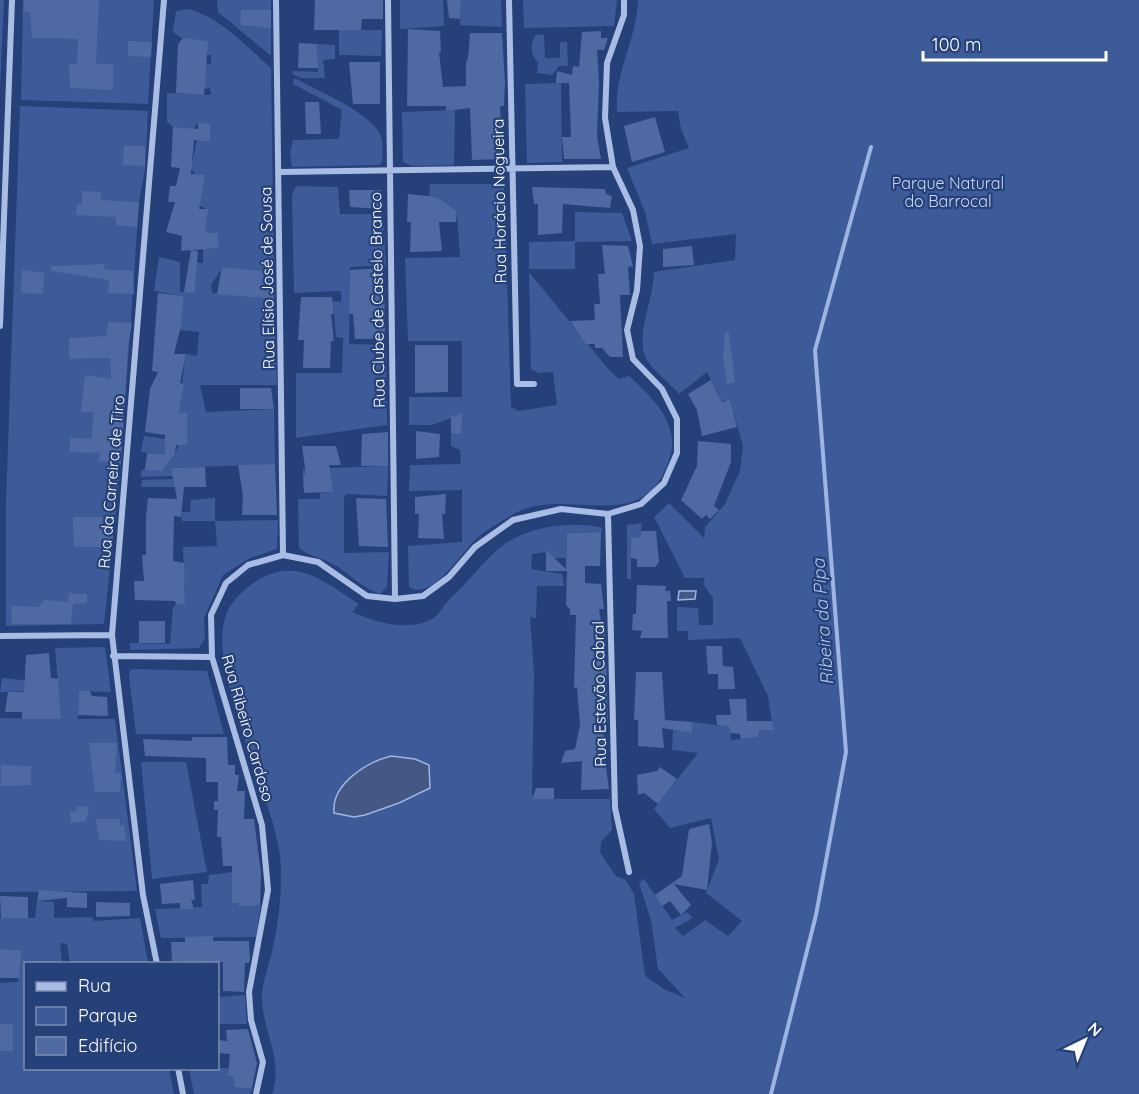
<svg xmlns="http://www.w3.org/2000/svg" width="1139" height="1094" font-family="Quicksand,sans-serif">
<rect width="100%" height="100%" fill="#26407a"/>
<path fill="#3d5a99" d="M0,0H4L0,89Z
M23,0H154L148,104L21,100Z
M217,0H271V56L218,12Z
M400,0H443L444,26L400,29Z
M461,0H501L502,27L460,25Z
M523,0H617L614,26L524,28Z
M638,0H1139V1094H272C284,1061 263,1032 262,1000C261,983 270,964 273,947C279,919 283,885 280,856C272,792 206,670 226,615C231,601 241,593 252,584C295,554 323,581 359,604L352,612C374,622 408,632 432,619C439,615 444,604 450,599C466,584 479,567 495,552C521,527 569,520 603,528L601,532L567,533L566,558H554L546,552L532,554L531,569L562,574L564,586H537L536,618L530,617L534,673L532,799H610L612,830L601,842L600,853L616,876L626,880L634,894L645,976L664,989L685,998L658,969L651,920L639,883L644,879L672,920L687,912L693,918L675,928L683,936L705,920L728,936L742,921L706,893L719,859L711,818L670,828L654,809L698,753L672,750L673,730L692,733L693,722L730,727L731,740L758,737L759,730L773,729L768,696L740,638L688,640V631H677V607L698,608L699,625H713V598L703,584L705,578H685L654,517L669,503L704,538L705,527L725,504L740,471L743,446L730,399L722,401L707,372L679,394C669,382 655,373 647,360C634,340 654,297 654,272L735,260L736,234L652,244L645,212L627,168L689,148L681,129L678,111L617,112C614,73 637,39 638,0Z
M189,9C221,18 246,46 271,68L274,272L223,267L211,285L212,293L274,299L277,385H200L206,412L274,409L275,464L172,468L173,476L141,477V471L175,453L179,445H187V413L179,412C183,392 182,374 186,354L197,356L199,332L180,330L184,296L154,291L159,257L180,262V292H195L197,269L188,267V262L203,263V249L219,248L218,233L205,232L207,209L195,204L205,176L195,174L191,168L197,140L210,142V124L198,122L194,129L173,127L167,122V93L211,95L210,88L204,89L201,63L211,64V55H206L173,32L176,11Z
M339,30H382L381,56L339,55Z
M536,34L544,35L545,58H560V42H567L568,66H559L552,75L537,73L538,63C530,54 530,44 536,34Z
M317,44L335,45V59L323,60L325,78H302L292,74L293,71L318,72Z
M294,78C315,89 371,113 380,134C384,142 382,154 382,162L379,165L292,167L290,153L293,140L339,139L342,110L293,84Z
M561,83L562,162L527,163L525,84Z
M20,106L148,111L145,169L139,202L121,462L104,624L6,626V502Z
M455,110L454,165L412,166L403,162L402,112Z
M430,184H504L511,407L518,411L557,405L553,372L539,373L531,369L529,272L609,370L619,379L629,376C652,397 680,423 670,457C644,542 566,482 512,515C499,523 485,530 474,541C461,554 430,602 409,587L408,546L462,542V490L409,491L410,465L461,464L460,450L451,446V433H461L463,414L432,425H409V397H462V341H408L405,258L460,257L457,211L437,197L429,196Z
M296,186L338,187L340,214H383L386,265L350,267L349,344L386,345L387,425L296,438V373H342L343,338L336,337L333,301L341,302V291L294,293L292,195Z
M575,212L622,213L632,241L575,242V269H529V242L575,241Z
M144,436L165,439V454L141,452Z
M388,466L387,496L346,494L344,498V553L389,552L387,587L380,594C362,588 351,575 335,565C323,558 310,557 299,548L298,499H320V493L332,492L330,475H303V469Z
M173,479L175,487H141L142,480Z
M215,498V521L278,520L277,549L250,558L223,575L204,618L205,638L199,648L130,650V643L170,644L173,608L176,604L185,605L183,547L217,546L215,521H182L181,512H190L191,500Z
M642,523L640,537L631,538V579H627V525Z
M105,647L111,692L79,691L78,719H115L137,891L0,892V718L61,719L55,648Z
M135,669L207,671L224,734H136L129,676L130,670Z
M2,678L32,681L34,691L0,692Z
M141,762H186L207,872L152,879Z
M232,872V903H239V907L261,905L256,937L161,938L155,909L202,907L201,884H208L209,875Z
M37,901L54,902V918L92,917L94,921L140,918L148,963H70L67,944L60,943L62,963L26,964V1068L169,1069L174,1094H0V1051H13V1025L0,1024V983L18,982L22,950L0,949V918H35Z
M245,995L247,1024H218V997Z
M218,1053L219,1068H229L228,1076L233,1077L235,1086L253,1088L250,1094H194L189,1069L218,1068Z"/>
<path fill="#455883" stroke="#9eb5e4" stroke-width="1.5" d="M679,591H696L695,599L678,600Z
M391,756L415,759L429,765L430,788L399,803L365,815L354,817L334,813C331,784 367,762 391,756Z"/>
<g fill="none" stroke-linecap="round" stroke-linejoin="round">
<path stroke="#9eb5e4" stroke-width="4" d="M771,1094L816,915L846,752L815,350L871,147"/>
</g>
<path fill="#4f69a3" d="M24,0H99L96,64H113V90L70,88L69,64H77L78,39L32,38L30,12H23Z
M315,0H383V19H362L361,30H314Z
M447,0H461L460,19L449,18Z
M241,10H271V28L240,25Z
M408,29L440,31L441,52H439L443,87L466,86V63L468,58L470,33H502L505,82L504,106H500L503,159L472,160L470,108L446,111V106H407Z
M601,31V38H608L604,50H597L599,82L597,136L601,159H564L562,137H571L569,83H556L557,71L572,75L573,66L579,67L582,32Z
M183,38L208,41L204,95L176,93L178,44Z
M128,41L152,42L151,57L128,56Z
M299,43L317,44L318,68H298Z
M349,62H380V104H353Z
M305,102H319L321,134H306Z
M655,117L665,152L632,162L624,126Z
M198,122L210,124V142L194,140L191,174L205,175L199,209H208L205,232L218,233L219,248L181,251L182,236L166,232L175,202H168L170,186H176L180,168L171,167L173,127L198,129Z
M124,146H145V166L123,165Z
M532,187L605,189L606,194L612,196L610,208L563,204L562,233L538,235V204H534Z
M349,190H381L382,209L350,207Z
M82,191L101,192V200L139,202L137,227L116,225V217L76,215L77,204L82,205Z
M408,194L437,197L457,211L456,222H439L442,251L410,252L411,222H407Z
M602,245L628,246L633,266L628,267L630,295H620L623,357H610L602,348H595V344H586L570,321L595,320L594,304H600L598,274H605Z
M692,246L694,265L663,267V249Z
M191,250L198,251L195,293L184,292Z
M105,264L104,269L133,271L134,294L108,293L109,280L51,271V266Z
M222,267L274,272V299L217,294Z
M384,268L385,339H355L353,314H349L350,270Z
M22,270L44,273L43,294L21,293Z
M158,293L184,296L181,326L174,354H186L180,383L184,384L179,412L187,413V445H176L175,453L162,471L145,470L147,453L165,454V435L145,432L150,389L158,372L152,371Z
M301,297H332L334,314H331L334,341H331L330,368H303L304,340H298Z
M108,322L132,323L128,346L121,462L99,461L100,453L70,452V438L92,439L93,412H81L85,375L111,379L110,358L69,359V338L106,336Z
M725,333H729L735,382L727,384L723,357Z
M415,345H448V392L415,393Z
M711,380L722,402L730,399L737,427L702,436L697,410L688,394Z
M240,388H271L274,409H240Z
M463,413L461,434L451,433V417Z
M416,431L440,434L439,457L416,459Z
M388,432V466H361L362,434Z
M698,441L731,444V462L714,506L719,510L710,519L706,515L702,519L681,500L697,466Z
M302,446H336L341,465H329L333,492L304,493L303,475H306Z
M275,464L277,515H242L243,496L238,465Z
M205,467L206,487H184L181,517L174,516L173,561L184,563L185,605L176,604L175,601L135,600L134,581H144L142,555H146V517L148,498L177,499L171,468Z
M446,494L445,514H442L444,539L418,538L419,514H415V497Z
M356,498L386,499L388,547L359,546Z
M73,517H102V533H113V547H74Z
M641,531H656L659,562L655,567H637V559L631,558V538L640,537Z
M601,532L600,566H585V583L601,584L604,609H599L602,628H605L608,722L599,723L607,745L605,760L609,789L581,790L582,761L561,763L565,751L575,749L580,725L577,687L574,688L576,615H570V609L566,605L567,571H546V550L566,569L567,533Z
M637,585L666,586L665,591H670L671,601H667L668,638H640L642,631L632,630L633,614H636Z
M69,593L87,594V603L73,604L71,624H12L11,606L39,607L44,600L68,602Z
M139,621H165V643H139Z
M706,646H722L723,666L733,667L735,689H718V674H708Z
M49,653L51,678L58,679L61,719H22V712H5L8,692H24L26,655Z
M636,672H662L665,720L693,722L692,733L662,728L664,748L638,746V720H634Z
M79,691H90L92,696L107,697L108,716L78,715Z
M729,699H746L747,721H772L774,730H759L758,737L741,739L740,734L730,733V727L717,725L716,715H731Z
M192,737H227L228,765H235V775H239L237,791H245L244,819H254L261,874L260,905L239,907V903H232V866H223L221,837H217L218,810H214V801H218V782H206V758L145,756L143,739L192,741Z
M89,743H117L115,773H121L120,792H95Z
M1,765L31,766V785L1,786Z
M660,767L677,779L658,804L644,793L638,795L637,775L657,771Z
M536,788H554V799H532Z
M77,806L89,807L86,821L71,823L70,811L76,812Z
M96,819H120V825H124L126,841L99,840Z
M709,824L712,843L707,890L674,884L691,905L681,915L670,901L662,906L655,895L682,876L689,829Z
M193,880L195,900H191L194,909H180V903L162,904L160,884Z
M39,890L87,893V908L67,907V898L37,901Z
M0,896L28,897V918H1Z
M96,902L130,903V916L96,917Z
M213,936V941H249L250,958L249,963H245L244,992L223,991V962L172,961L171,942H185V937Z
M0,949L22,950L19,978H0Z
M0,1024H13V1051H0Z
M248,1029L257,1063L252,1088H247L235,1087L233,1077L228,1076L230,1054L218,1053V1040L227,1041L226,1030Z"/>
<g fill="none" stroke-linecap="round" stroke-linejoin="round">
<path stroke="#a9bce3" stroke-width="6" d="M276,0L283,555
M388,0L395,599
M509,0L517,384H534
M280,172L613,167
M0,326L12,0
M608,514L615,808L629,872
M0,636L112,635
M113,656L212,657
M157,964L143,895L112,635L164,0
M178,1068L183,1094
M256,1094L263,1062L251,1020L249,992L268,890L262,825L212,657L211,615L226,583L248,565L283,555L318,562L367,596L395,599L423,596L449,577L475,547L513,520L561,509L608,514L641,504L664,483L677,453V419L662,389L633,359L627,330L637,290L640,246L633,210L613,167L605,118L607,63L624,15V0"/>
</g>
<g text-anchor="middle" stroke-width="4.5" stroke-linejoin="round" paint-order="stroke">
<g font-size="16" fill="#ccd8f3" stroke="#26407a">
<text x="948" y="189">Parque Natural<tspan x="948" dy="18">do Barrocal</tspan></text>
</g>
<g font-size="16" fill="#fff" stroke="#26407a">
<text transform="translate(499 201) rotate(-91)" y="6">Rua Horácio Nogueira</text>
<text transform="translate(267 278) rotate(-91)" y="6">Rua Elísio José de Sousa</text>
<text transform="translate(377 300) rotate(-91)" y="6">Rua Clube de Castelo Branco</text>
<text transform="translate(111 482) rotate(-85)" y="6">Rua da Carreira de Tiro</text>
<text transform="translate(599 694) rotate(-91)" y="6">Rua Estevão Cabral</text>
<text transform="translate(248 728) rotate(74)" y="6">Rua Ribeiro Cardoso</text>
</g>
<g font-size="18" font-style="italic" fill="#b4c6eb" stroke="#26407a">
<text transform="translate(823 622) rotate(-94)" y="6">Ribeira da Pipa</text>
</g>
</g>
<rect x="24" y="962" width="195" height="108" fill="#26407a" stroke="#7d8caf" stroke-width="1.5"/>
<rect x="36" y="982" width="30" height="9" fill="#a9bce3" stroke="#7d8caf" stroke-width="1.5"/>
<text x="78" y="992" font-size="18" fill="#ffffff">Rua</text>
<rect x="36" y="1007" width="30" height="18" fill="#3d5a99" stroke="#7d8caf" stroke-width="1.5"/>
<text x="78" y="1022" font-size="18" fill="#ffffff">Parque</text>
<rect x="36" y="1037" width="30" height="18" fill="#4f69a3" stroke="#7d8caf" stroke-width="1.5"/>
<text x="78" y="1052" font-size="18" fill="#ffffff">Edifício</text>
<g transform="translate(1085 1040) rotate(43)" stroke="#26407a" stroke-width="4.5" paint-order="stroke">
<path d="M0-4.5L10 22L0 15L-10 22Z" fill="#ffffff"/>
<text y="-9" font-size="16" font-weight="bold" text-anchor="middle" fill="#ffffff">N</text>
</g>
<path d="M923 51v9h183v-9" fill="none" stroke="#ffffff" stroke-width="3"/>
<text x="932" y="51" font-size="18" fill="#ffffff" stroke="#26407a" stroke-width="4.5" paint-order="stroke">100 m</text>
</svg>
